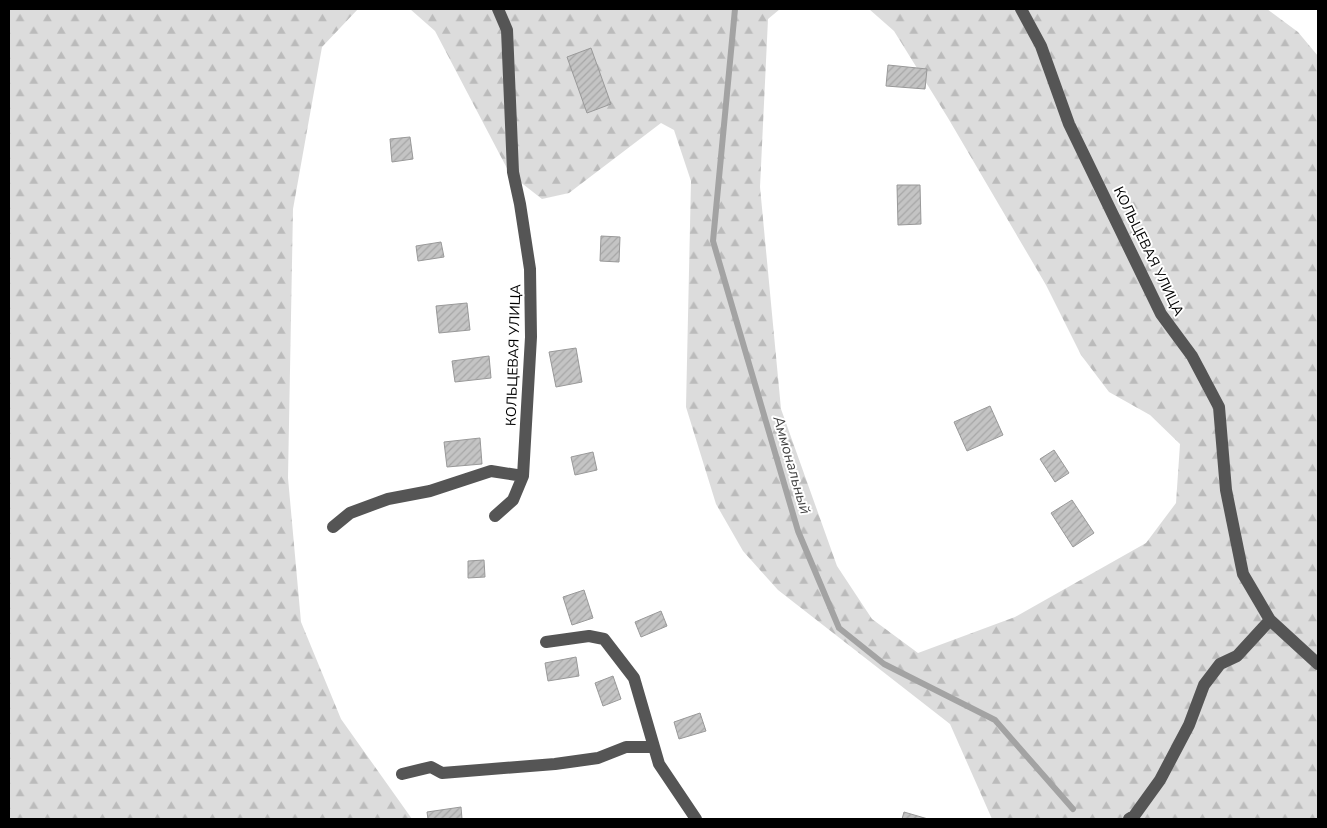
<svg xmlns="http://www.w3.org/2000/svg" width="1327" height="828" font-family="'Nunito Sans',sans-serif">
<defs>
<pattern id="forest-firs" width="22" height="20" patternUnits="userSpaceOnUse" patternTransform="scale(1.25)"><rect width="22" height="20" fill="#dcdcdc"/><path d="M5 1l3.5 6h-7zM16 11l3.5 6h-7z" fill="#bbb"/></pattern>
<pattern id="building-hatch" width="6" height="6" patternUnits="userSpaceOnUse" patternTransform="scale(1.25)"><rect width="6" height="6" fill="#c4c4c4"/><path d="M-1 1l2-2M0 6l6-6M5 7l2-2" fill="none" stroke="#a7a7a7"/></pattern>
</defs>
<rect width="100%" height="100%" fill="#fff"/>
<path fill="url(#forest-firs)" d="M9,9H358L322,47L293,209L288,478L301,622L341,719L412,819H9Z
M410,9H780L768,19L760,187L781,409L837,566L872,619L918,653L1015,617L1146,543L1176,503L1180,444L1150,415L1109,392L1081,355L1046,285L948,118L894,31L869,9H1267L1298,32L1318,56V819H992L950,724L778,590L743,551L716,504L686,407L691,181L674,130L661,123L569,193L542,199L510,174L435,31Z"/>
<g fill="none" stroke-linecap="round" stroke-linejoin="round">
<path stroke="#a3a3a3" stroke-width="6" d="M735,9L713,241L798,531L839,628L884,664L995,720L1073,809"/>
</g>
<path fill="url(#building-hatch)" stroke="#999" d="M591,48L611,104L587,113L567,57Z
M888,65L927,69L925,89L886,86Z
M410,137L413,159L392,162L390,139Z
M897,185H920L921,224L898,225Z
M601,236L620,237L619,262L600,261Z
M441,242L444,257L418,261L416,246Z
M467,303L470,330L439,333L436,306Z
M576,348L582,382L556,387L549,352Z
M489,356L491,378L455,382L452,361Z
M990,406L1003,435L967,451L954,422Z
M480,438L482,464L447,467L444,442Z
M1054,450L1069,473L1055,482L1040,459Z
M593,452L597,470L575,475L571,457Z
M1072,500L1094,533L1073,547L1051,513Z
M484,560L485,577L468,578V561Z
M584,590L593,618L572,625L563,597Z
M661,611L667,626L641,637L635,622Z
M576,657L579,676L548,681L545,663Z
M613,676L621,699L603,706L595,683Z
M700,713L706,731L679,739L674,722Z
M461,807L462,819H428L427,812Z
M904,812L928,819H902Z"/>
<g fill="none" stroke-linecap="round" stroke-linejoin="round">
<path stroke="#555" stroke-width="12" d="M1021,9L1041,46L1069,124L1161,314L1192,356L1219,407L1226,490L1243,574L1270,620L1318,664
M495,516L513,500L523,476L531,337L530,269L520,204L513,172L507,30L498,9
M333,527L350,513L388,499L430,491L491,471L523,476
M546,642L589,636L604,639L634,678L659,764L696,819
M402,774L431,767L442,773L555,764L598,758L626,747H654
M1129,819L1134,816L1160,780L1189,725L1204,685L1220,664L1237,656L1270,620"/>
</g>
<g text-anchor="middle" stroke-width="4" stroke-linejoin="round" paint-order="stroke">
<g font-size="14" fill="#000" stroke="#fff">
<text transform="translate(1149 251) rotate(64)" y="5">КОЛЬЦЕВАЯ УЛИЦА</text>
<text transform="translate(513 355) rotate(-88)" y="5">КОЛЬЦЕВАЯ УЛИЦА</text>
</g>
<g font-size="15" font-style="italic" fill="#444" stroke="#fff">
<text transform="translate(792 465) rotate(74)" y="5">Аммональный</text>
</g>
</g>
<rect width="1327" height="828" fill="none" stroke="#000000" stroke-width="20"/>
</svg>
